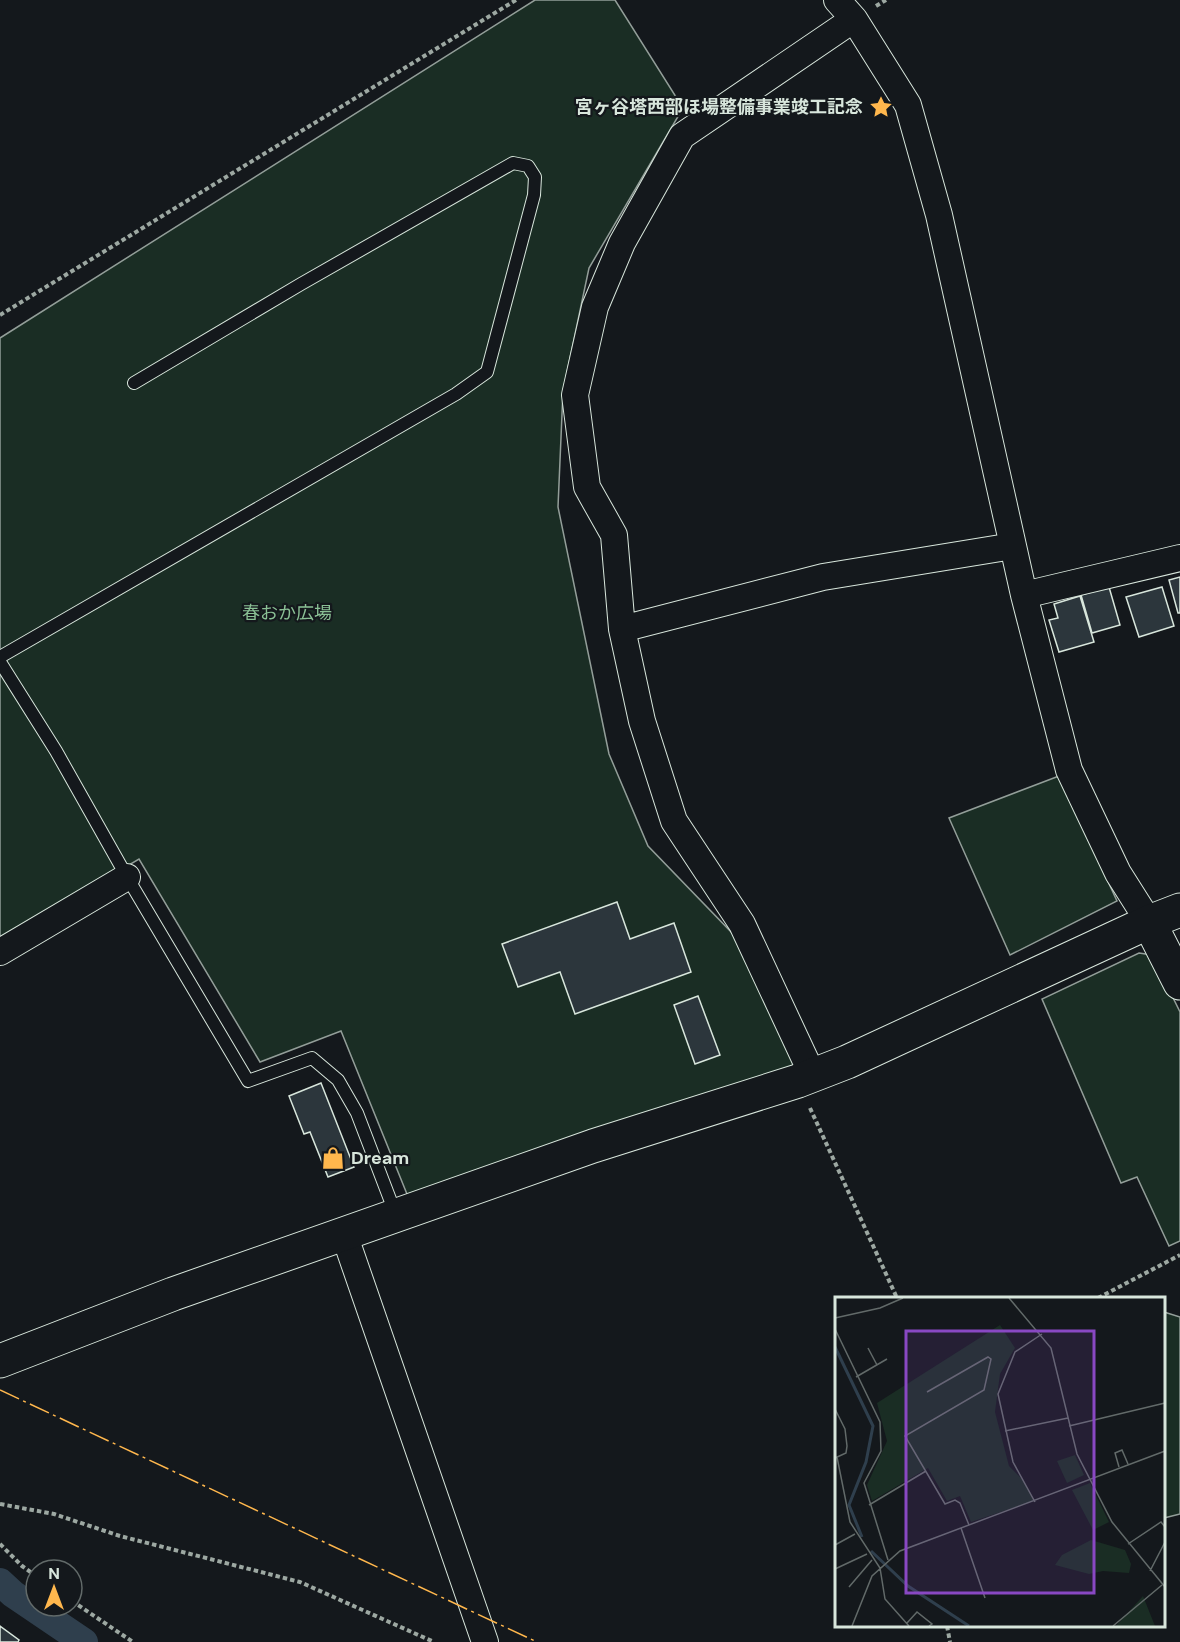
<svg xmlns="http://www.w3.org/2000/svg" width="1180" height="1642" font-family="'DM Sans','Noto Sans JP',sans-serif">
<rect width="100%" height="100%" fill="#14181c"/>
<path fill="#1a2d24" stroke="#939e99" stroke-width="1.5" d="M535,0H615L683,108L589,268L563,391L558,507L609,754L648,846L734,935L800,1065L409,1199L341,1031L260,1062L139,859L0,941V338Z
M1059,776L1117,901L1010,955L949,818Z
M1139,953L1152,955L1180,1012V1241L1169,1246L1137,1177L1121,1183L1042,999Z
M1164,1312L1180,1317V1514L1164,1518Z"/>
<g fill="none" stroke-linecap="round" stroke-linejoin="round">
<path stroke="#2f3f4d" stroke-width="28" d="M0,1582L13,1594L84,1642"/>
</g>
<path fill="#2c363c" stroke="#d8e6dc" stroke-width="1.5" d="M1180,577V613H1178L1169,580Z
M1109,587L1120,625L1092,633L1081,595Z
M1162,587L1174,626L1139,637L1126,597Z
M1080,596L1094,642L1059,652L1049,620L1058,618L1054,604Z
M617,902L630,939L674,923L691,972L575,1014L560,972L518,987L502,944Z
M698,996L720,1055L695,1064L674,1005Z
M321,1083L354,1167L328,1177L310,1132L304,1134L289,1096Z
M0,1626L19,1640L18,1642H0Z"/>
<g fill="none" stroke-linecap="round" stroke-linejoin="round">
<g stroke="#d8e6dc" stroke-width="14">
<path id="lane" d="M0,657L456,394L487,372L534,195L535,177L528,166L513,163L301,284L134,383
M0,662L56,751L127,877L248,1081L312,1058L338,1080L357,1113L396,1215"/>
</g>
<g stroke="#d8e6dc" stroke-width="28">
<path id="street" d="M837,0L854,19L908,105L939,215L1024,595L1069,770L1118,873L1149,922
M1024,595L1180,558
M622,629L823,577L1013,546
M0,952L127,877
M812,1074L742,924L674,821L642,721L622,629L614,535L587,487L575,395L595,307L622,243L682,136L854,19
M344,1234L485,1642"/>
</g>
<g stroke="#d8e6dc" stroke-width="35">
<path id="secondary" d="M1149,922L1180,983
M0,1361L173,1294L593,1146L798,1081L847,1062L1149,922L1180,910"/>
</g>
<path stroke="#9da8a2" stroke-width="4" stroke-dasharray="4.5 3" stroke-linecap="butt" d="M876,6L886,0
M0,315L516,0
M810,1108L897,1298
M1098,1298L1180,1255
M0,1504L54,1514L120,1536L300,1582L434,1642
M0,1544L22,1566L36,1576
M72,1601L133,1642
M947,1626L950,1642"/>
<use href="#lane" stroke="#14181c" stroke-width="12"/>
<use href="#street" stroke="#14181c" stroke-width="26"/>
<use href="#secondary" stroke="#14181c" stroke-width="33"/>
<path stroke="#ffb74d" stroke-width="1.5" stroke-dasharray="21 4.5 3 4.5" stroke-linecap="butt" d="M0,1390L537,1642"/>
</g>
<defs>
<g id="sight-bare" transform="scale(1.8)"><path d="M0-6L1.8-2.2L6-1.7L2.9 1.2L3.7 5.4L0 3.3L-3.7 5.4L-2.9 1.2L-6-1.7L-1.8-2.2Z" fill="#ffb74d" stroke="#14181c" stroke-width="2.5" paint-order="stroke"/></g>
<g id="shop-bare" transform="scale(1.8)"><path d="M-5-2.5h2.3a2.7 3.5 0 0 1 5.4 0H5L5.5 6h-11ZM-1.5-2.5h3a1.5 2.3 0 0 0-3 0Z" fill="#ffb74d" stroke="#14181c" stroke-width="2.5" paint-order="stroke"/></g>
</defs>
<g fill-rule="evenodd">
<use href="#sight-bare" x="881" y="107"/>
<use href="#shop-bare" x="333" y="1158"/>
</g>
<g text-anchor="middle" stroke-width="4.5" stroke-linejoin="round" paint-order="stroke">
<g font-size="18" font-weight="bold" fill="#d8e6dc" stroke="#14181c" text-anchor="end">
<text x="863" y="113">宮ヶ谷塔西部ほ場整備事業竣工記念</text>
<text x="351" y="1164" text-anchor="start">Dream</text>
</g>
<g font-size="18" fill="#8ac095" stroke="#14181c">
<text x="287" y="619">春おか広場</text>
</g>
</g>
<g transform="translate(835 1297)">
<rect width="330" height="330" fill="#14181c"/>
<path d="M165,28L180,51L165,77L160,115L174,169L188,183L199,204L136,225L125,199L112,204L93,171L37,204L32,188L52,144L42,106ZM240,158L249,178L232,186L222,164ZM255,186L274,225L258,233L237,193ZM256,243L290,253L296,267L294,276L268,274L254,277L220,268L227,258ZM308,299L320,329H281Z" fill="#1a2d24"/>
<path fill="none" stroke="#2f3f4d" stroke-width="3" d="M0,50L38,129L31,165L14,208L27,240M36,254L73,289L134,329"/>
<path fill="none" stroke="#626a69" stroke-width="1.5" d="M174,1L216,51L242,157L277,225L330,290M0,21L45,11L68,1M0,32L45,125L46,154L29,186L53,263M33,51L42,68M21,80L52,62M92,95L153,60L156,62L149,93L70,139L110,207L120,203L125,206L134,228M0,112L10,132L12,149L11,156L0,161M234,129L330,106M170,134L233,121M2,160L15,225L45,271L50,302L74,329M284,170L280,156L287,153L293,167M200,205L178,165L163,97L180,55L207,37M34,208L91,174M126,231L150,301M293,247L326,225L330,230M0,248L20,237M0,272L32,257M315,274L330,245M14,290L37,263M72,326L82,315L97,327L94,329M17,329L37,279L65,254L330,154M278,329L327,288"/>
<path fill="#8948c3" fill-opacity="0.15" stroke="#8948c3" stroke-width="3" d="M71,34H259V296H71Z"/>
<rect width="330" height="330" fill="none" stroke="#d8e6dc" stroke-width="3"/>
</g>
<g transform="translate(54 1588)"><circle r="28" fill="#14181c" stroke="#626a69" stroke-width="1.5"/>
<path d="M0-4.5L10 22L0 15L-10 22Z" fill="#ffb74d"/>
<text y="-9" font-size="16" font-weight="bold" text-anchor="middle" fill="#d8e6dc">N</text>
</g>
</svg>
